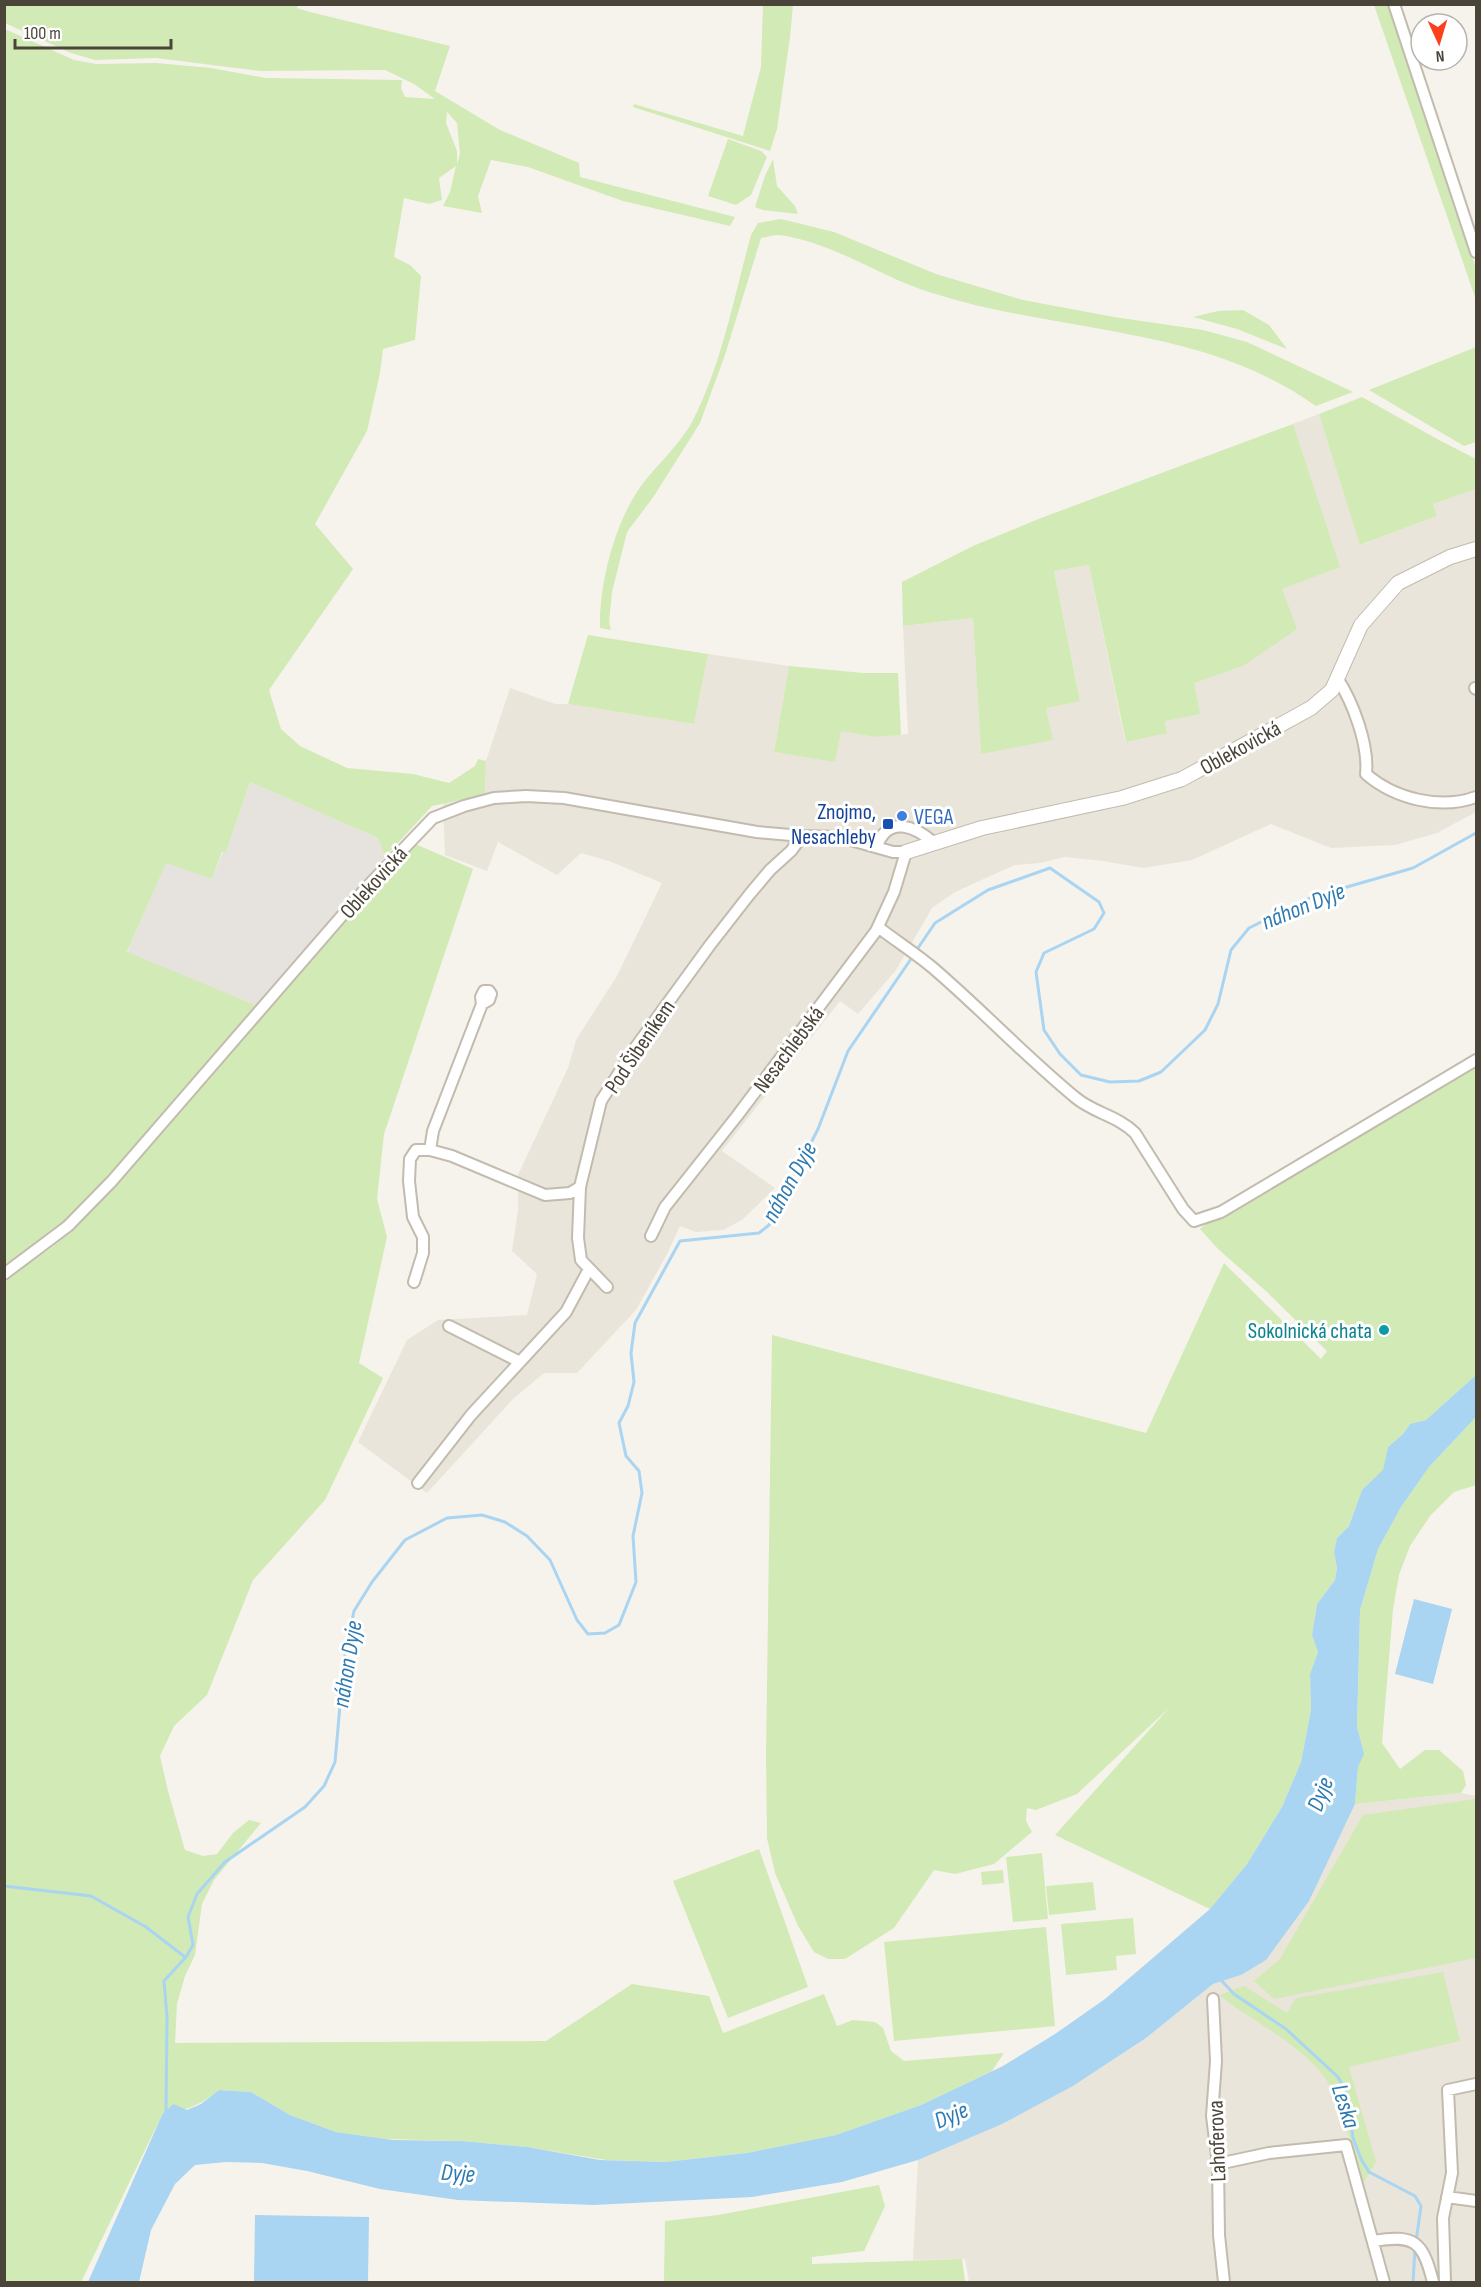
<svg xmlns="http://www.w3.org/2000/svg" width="1481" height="2287" font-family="'Sofia Sans Condensed',sans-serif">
<rect width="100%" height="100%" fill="#f6f3ec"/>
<path fill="#eae5da" d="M1319,414L1361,545L1437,516L1433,504L1476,489V812L1437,833L1395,845L1331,848L1271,824L1192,860L1143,868L1103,861L1065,857L1040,863L1015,865L955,892L932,908L896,970L858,1014L840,1001L722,1151L775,1188L742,1220L723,1230L696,1232L680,1226L667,1254L636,1310L577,1373H544L513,1399L427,1493L358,1442L407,1340L438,1320L527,1315L537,1274L512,1251L518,1210V1175L568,1068L576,1040L617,976L662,883L609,861L581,853L557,875L498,842L487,871L445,855L443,804L485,795L486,761L510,688L555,704H568L694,724L708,654L789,666L774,752L835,761L840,730L875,737L908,734L903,626L973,618L981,753L1052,740L1046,708L1080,700L1054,571L1089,565L1125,741L1167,732L1165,721L1193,683L1243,666L1281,589L1339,567L1293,424Z
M1461,1793L1476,1796V2282H969L965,2259L913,2260L918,2160L1001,2124L1073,2086L1146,2038L1213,1984L1241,1975L1306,1905L1355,1804Z"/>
<path fill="#e6e2dd" d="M250,782L378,838L385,857L258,1007L127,953L166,862L212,879L223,852H226Z"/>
<path fill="#d2eab5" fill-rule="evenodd" d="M5,5H298L297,8L310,12L450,46L435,91L500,130L579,163L580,177L735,217L730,226L623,201L528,167L491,160L478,196L482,213L443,206L450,192L456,166L439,178L442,200L429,204L404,198L394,257L410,265L421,276L415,340L383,349L380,373L367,431L315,524L353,569L269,690L281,729L300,746L347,768L413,774L449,783L475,766L478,759L486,761L485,795L432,806L385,857L378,838L250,782L226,852H222L212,879L166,863L127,952L267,1010L413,843L473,869L384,1134L377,1199L387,1237L359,1363L383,1378L325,1500L253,1580L207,1695L174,1726L160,1756L168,1791L185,1850L203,1856L217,1854L233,1833L249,1820L261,1823L214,1880L202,1904L195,1955L185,1976L177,2004L175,2043L546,2041L632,1984L709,1996L723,2033L824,1994L837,2026L853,2020L875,2022L883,2028L891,2051L904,2061L1004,2053L992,2071L921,2105L836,2135L747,2153L665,2162L606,2160L527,2147L462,2141L385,2139L336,2132L290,2115L251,2092L219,2090C199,2106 187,2110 162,2115L81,2282H5V1279L51,1248L78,1225L193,1094L64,1222L35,1246L5,1264V29L74,60L96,64L156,63L211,68L266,78L402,80L401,88L405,97L435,99L414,84L385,70L261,71L156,58L95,60L71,53L5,23ZM447,112L457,123L460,154L457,164V151L446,123Z
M763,5H793L790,37L777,129L770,151L633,107L634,104L743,136L761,67Z
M1374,5H1388L1476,268V300Z
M728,139L761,151L767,157L751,195L736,205L708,196Z
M773,159L777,186L795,206L798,214L763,210L755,207L765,176Z
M781,219L834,232L936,274L1023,300L1114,317L1203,330L1247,342L1353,392L1316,406C1203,325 1060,334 932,293C880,277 833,242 779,235C773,235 767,237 761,238L725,355L700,423L654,496L627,532L612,592L609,622L611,630L600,628C599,583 615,522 641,486C656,466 681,443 692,422C722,364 734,297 751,235L758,223Z
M1243,310L1269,325L1287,349L1237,329L1193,317L1218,311Z
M1476,347V442L1464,446L1369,390Z
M1362,397L1439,440L1476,459V489L1433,504L1437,516L1360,545L1319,414Z
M1293,424L1340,567L1282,589L1297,629L1243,666L1194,683L1200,714L1165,721L1167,733L1126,742L1089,565L1054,571L1080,701L1046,708L1053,740L981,754L973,618L903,626L902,582L973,546L1041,518Z
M588,635L708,654L694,724L568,704Z
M789,666L863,673H898L901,735L875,737L841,731L835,762L774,752Z
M1476,1063V1375L1426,1420L1410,1424L1403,1434L1388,1447L1384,1470L1362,1490L1349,1526L1337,1538L1334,1552L1337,1568L1335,1580L1317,1604L1312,1635L1318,1652L1310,1674L1311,1710L1301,1762L1282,1807L1247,1864L1210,1909L1055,1835L1169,1708L1077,1794L1036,1810L1027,1808L1026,1821L1032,1832L994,1864L955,1874L934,1870L894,1928L845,1959H828L814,1952L798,1926L775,1873L767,1838L766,1755L772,1335L1146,1433L1224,1263L1321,1359L1327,1351L1267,1292L1218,1249L1200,1229L1208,1222L1238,1207Z
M1476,1417V1485L1454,1492L1430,1516L1410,1546L1399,1575L1393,1609L1382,1743L1400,1769L1425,1750H1439L1463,1771L1466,1785L1461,1793L1355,1804L1358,1767L1363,1754L1357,1727L1360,1610L1378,1549L1401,1507L1429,1467Z
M1476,1799V1958L1274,1999L1254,1981L1280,1959L1363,1815Z
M759,1849L808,1987L728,2018L673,1881Z
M1042,1853L1048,1919L1013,1922L1006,1857Z
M1003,1870L1004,1883L982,1885L981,1872Z
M1093,1882L1096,1910L1049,1915L1046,1886Z
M1133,1918L1136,1954L1116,1956L1117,1970L1066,1975L1061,1924Z
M1046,1927L1055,2026L894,2041L884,1942Z
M1443,1972L1460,2041L1349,2067L1376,2162L1364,2182C1351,2153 1343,2102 1325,2078C1297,2041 1254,2023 1219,1995L1244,1986L1287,2013L1296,1998Z
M879,2185L885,2206L864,2251L812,2257V2264L962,2259L965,2282H664L665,2221L718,2215Z"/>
<path fill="#a9d4f2" d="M1476,1375V1417L1429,1467L1401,1507L1378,1549L1360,1610L1357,1727L1364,1754L1358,1767L1355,1804L1309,1901L1266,1960L1241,1975L1213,1984L1146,2038L1073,2086L1002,2124L918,2160L842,2182L752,2197L594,2205L458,2200L380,2189L307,2171L262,2163L226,2162L195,2165L175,2184L151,2230L139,2282H88L162,2115L173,2104L187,2110L201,2104L219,2090L251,2092L290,2115L336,2132L393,2140L462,2141L527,2147L600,2160L665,2162L747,2153L836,2135L921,2105L1003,2066L1055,2034L1105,1999L1210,1909L1247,1864L1282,1807L1301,1762L1311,1710L1310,1674L1318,1652L1312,1635L1317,1604L1335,1580L1337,1568L1334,1552L1337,1538L1349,1526L1362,1490L1383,1470L1388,1447L1403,1434L1410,1424L1426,1420Z
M1414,1599L1452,1609L1433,1684L1395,1674Z
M255,2215L369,2217L368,2282H254Z"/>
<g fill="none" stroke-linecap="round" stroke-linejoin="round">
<path stroke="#a9d4f2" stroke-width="3" d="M916,951L935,923L988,890L1050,868L1099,902L1104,913L1094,929L1044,953L1036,972L1044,1030L1060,1054L1081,1075L1110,1082L1139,1081L1161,1072L1205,1030L1218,1004L1231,950L1249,928L1312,897L1413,868L1476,833
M4,1886L91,1896L146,1927L185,1957
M1221,1980L1234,1994L1286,2029L1338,2077L1347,2094L1353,2138L1361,2159L1369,2172L1415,2196L1421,2206L1416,2242
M166,2114L167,2017L164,1981L186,1957L193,1945L188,1917L197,1894L225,1862L305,1807L324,1786L335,1762L344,1660L354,1611L372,1582L405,1540L447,1518L482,1515L505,1522L527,1536L550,1560L577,1620L588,1634L605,1633L619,1625L636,1582L633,1536L642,1493L639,1471L626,1456L619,1423L628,1406L634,1382L631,1353L635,1323L680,1241L759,1233L769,1225L818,1129L848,1051L913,956
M1413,2282L1415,2248"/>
<g stroke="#c2bbae" stroke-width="14">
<path id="minor" d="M1394,4L1476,252
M1337,678C1353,702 1369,745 1366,774C1395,799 1440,810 1476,797
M1475,688L1476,689
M877,846C888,815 915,826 934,843
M878,927C896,941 915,953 933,968C982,1010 1026,1057 1076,1098C1094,1113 1118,1116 1135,1133L1183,1209L1194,1221L1221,1212L1476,1060
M482,1004L481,997L484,991H489L491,994L489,1000L482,1004L433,1131L430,1150L452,1156L545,1195L570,1193L580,1187
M4,1274L68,1226L112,1181L366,888L433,818L464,806L494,798L526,796L564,798L757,832L802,836L840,837L893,852H906L894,892L876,931L737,1116L665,1207L651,1236
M414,1282L423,1253V1237L413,1217L409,1181L410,1159L416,1150H430
M607,1287L581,1260L578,1238L580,1187L601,1101L635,1048L710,945L749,895L770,870L791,851L802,836
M449,1326L520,1362
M418,1483L471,1415L566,1312L589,1269
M1213,1999L1216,2061L1212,2116L1218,2164L1219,2235L1224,2282
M1218,2164L1269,2153L1346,2145L1384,2282
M1447,2197L1476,2201
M1374,2241C1415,2234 1423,2242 1433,2282
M1445,2282L1443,2218L1452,2173L1448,2090L1476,2084"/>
</g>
<g stroke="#c2bbae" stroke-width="16">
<path id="tertiary" d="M906,852L982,828L1122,798L1182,779L1311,708L1332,690L1361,625L1398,583L1450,557L1476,549"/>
</g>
<use href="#minor" stroke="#fff" stroke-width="10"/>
<use href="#tertiary" stroke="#fff" stroke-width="14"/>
</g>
<circle fill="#3f7fe0" stroke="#fff" stroke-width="2" cx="902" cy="816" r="6"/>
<rect fill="#1a4fb4" stroke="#fff" stroke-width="2" x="882" y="818" width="12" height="12" rx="3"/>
<circle fill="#0f9aa8" stroke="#fff" stroke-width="2" cx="1384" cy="1330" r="6"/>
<g text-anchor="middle" stroke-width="6" stroke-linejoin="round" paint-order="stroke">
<g font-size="22" fill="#4b4439" stroke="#fff">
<text transform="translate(1240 747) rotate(-29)" y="8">Oblekovická</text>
<text transform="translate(373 882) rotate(-48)" y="8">Oblekovická</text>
<text transform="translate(639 1046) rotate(-56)" y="8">Pod Šibeníkem</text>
<text transform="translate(788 1049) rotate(-53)" y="8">Nesachlebská</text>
<text transform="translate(1216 2141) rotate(-92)" y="8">Lahoferova</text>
</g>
<g font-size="22" fill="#164399" stroke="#fff" text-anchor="end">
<text x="876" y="819">Znojmo,<tspan x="876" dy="25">Nesachleby</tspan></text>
</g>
<g font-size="22" fill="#366cbe" stroke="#fff" text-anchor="start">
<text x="914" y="824">VEGA</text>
</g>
<g font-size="22" fill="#0d838f" stroke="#fff" text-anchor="end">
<text x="1372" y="1338">Sokolnická chata</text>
</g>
<g font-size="24" font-style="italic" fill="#2e7ab2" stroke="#fff">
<text transform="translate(1303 906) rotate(-22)" y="8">náhon Dyje</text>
<text transform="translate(789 1182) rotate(-61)" y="8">náhon Dyje</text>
<text transform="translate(347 1664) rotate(-81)" y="8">náhon Dyje</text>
<text transform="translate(1320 1794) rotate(-69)" y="8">Dyje</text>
<text transform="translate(1346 2106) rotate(72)" y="8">Leska</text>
<text transform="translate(951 2115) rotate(-23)" y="8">Dyje</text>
<text transform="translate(458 2173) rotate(4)" y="8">Dyje</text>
</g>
</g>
<rect width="1481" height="2287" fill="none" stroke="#4b4439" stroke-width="12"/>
<g transform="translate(1439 42) rotate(176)"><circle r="28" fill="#ffffff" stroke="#b7b4b0" stroke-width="1.5"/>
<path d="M0-4.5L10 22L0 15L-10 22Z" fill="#fc3f1d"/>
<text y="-9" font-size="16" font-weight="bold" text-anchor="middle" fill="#4b4439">N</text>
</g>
<path d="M15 39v9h156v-9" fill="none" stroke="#4b4439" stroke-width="3"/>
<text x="24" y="39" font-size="18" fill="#4b4439" stroke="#ffffff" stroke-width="4.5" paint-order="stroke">100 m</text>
</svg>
